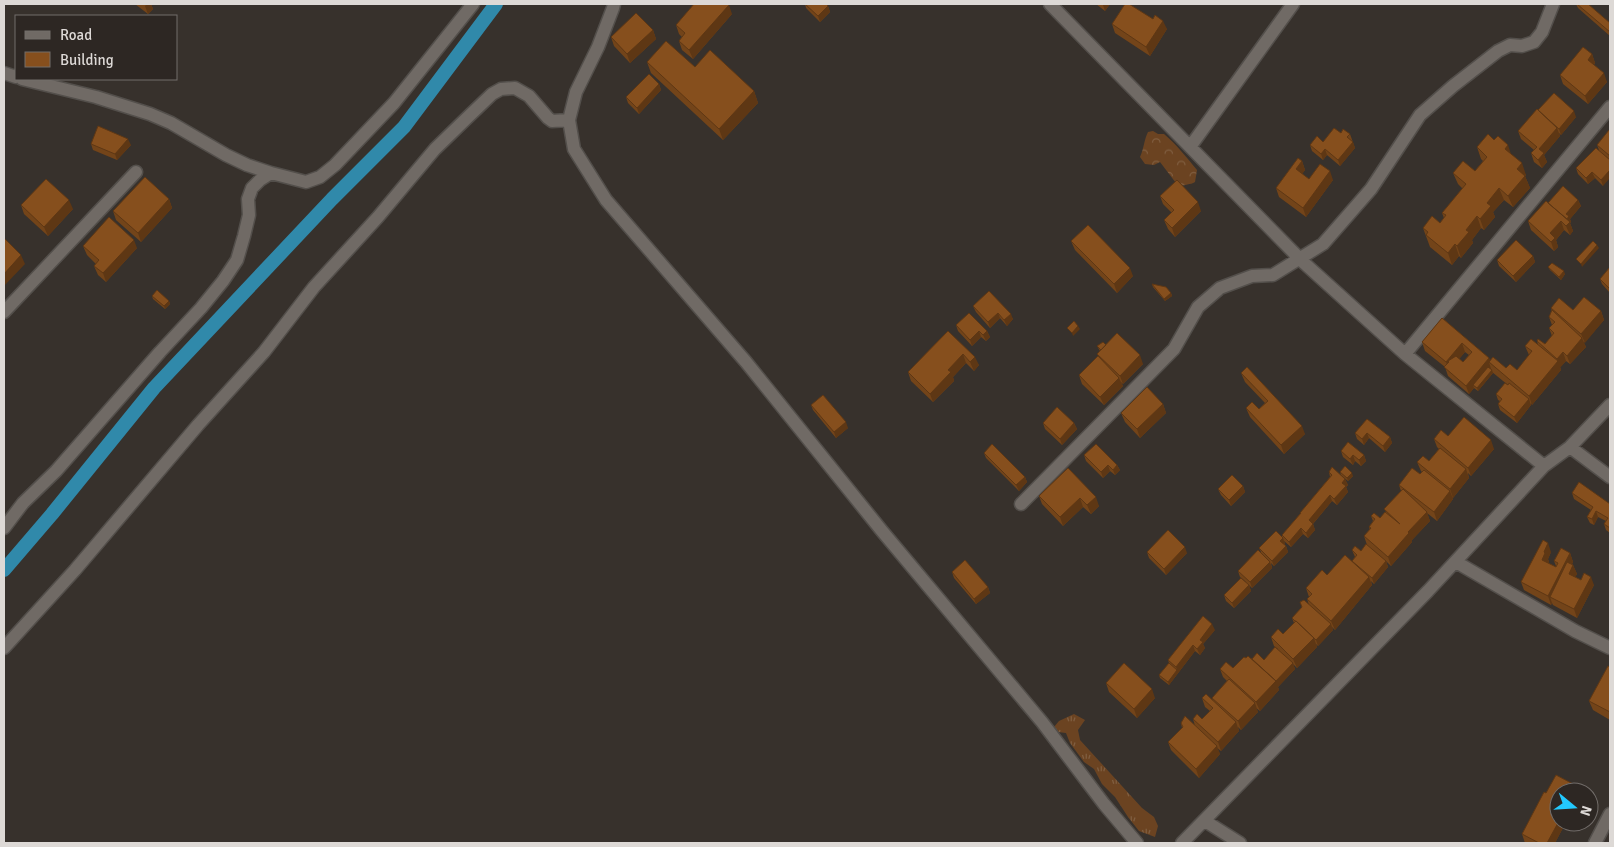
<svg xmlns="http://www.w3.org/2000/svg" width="1614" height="847" font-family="Signika,sans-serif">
<defs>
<pattern id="grass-tufts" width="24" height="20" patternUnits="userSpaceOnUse" patternTransform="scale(1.25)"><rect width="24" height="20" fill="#6b4321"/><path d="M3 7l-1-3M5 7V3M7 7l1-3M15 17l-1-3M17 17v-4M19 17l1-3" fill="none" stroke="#805e40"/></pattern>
<pattern id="forest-crowns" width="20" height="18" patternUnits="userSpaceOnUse" patternTransform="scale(1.25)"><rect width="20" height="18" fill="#6b4321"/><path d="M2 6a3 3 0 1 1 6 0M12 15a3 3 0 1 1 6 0" fill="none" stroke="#805e40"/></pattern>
</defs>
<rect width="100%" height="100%" fill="#37312c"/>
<path fill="url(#grass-tufts)" d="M1074,714L1085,720L1078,730L1080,740L1142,808L1154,817L1158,826L1155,837L1139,831L1128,817L1115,797L1102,784L1094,769L1084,762L1070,743L1066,733L1058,732L1054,727L1059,721Z"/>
<path fill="url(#forest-crowns)" d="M1153,131L1158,134H1164C1177,145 1187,158 1197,170L1195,182C1190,185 1185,184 1179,187L1160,162L1154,165L1145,164L1140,157C1144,148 1144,140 1148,132Z"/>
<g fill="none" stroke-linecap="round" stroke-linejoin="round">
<path stroke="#3089aa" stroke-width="14" d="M4,570L52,514L154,388L332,199L404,127L496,4"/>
<g stroke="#534f4b" stroke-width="15">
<path id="minor" d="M614,4L613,8L598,47L576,92L569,120L574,149L606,200L746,362L882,531L1042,722L1104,804L1137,843
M1050,4L1303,262L1405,354L1544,466
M4,73L16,77
M22,79L96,97L150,114L171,123L226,155L247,165L271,173L306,182L320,177L335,165L394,103L473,4
M1190,147L1293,4
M4,312L136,172
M1405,354L1610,107
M1570,447L1610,477
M1021,504L1174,349L1198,307L1220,288L1252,276L1273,275L1323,244L1371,189L1420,115L1453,86L1498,51L1510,45L1522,46L1534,42L1542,32L1553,4
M4,528L23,503L56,471L160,352L201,308L223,281L237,260L244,236L249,215L248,199L252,188L260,180L271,173
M1456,562L1575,631L1610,648
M4,648L75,570L198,425L264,352L314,287L378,217L435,149L469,116L492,94L501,89L515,88L529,96L548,118L552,121L569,120
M1205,821L1240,843
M1182,843L1428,591L1544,466L1570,447L1610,405
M1595,843L1610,814"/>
</g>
<use href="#minor" stroke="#706a65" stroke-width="12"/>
</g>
<path fill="#734419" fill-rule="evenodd" d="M135,4H151L153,9L148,14Z
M805,4H826L828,6L830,12L820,22L806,8Z
M1096,4H1110L1105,11Z
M1576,4H1588L1610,23V36L1578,8Z
M732,14L693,59L682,50L679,41L682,37L679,34L676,25Z
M1153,19L1167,29L1150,56L1115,33L1112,24Z
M653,30L656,39L630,63L614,46L611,37Z
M1592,54L1595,63L1594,65L1607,82L1588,104L1563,84L1560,75Z
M647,62L695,67L754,91L758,103L723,140L651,73Z
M659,84L661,90L639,114L628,103L626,97Z
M1538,111L1576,117L1561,135L1559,133L1560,136L1544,155L1547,162L1542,168L1534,162L1531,153L1534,150L1521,139L1518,131Z
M1610,131V160L1603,186L1595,178L1588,184L1578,174L1576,168L1599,150L1597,145Z
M1341,133L1350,134L1355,148L1340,166L1327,155L1323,160L1312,151L1310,145L1323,142Z
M91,144L131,145L117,160L93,150Z
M1477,147L1512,155L1526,175L1525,176L1530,188L1513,207L1504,200L1493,212L1495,217L1484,230L1481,228L1472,240L1473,243L1461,258L1459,256L1452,265L1430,247L1423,228L1440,223L1444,218L1442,213L1463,189L1458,184L1453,173L1475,171L1483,161L1481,159Z
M1302,161L1305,170L1302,174L1309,179L1333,180L1306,217L1279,197L1276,188Z
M1160,196L1201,211L1175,237L1168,229L1164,220L1172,213L1163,204Z
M169,199L172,208L141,242L116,220L113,211Z
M1578,200L1581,206L1570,219L1571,222L1570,223L1573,231L1570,235L1564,230L1556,240L1558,247L1554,251L1531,230L1528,221L1548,203Z
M21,205L73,209L48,236L24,214Z
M1071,241L1133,276L1117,293L1075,250Z
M83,246L137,248L106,282L98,275L94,266L96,264L87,255Z
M1533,256L1535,262L1516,282L1499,266L1497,260Z
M1548,267L1565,274L1561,280L1550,270Z
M1610,267V293L1602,284L1600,279Z
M1152,284L1171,293L1172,296L1165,301L1153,287Z
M989,291L1013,319L1007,326L1000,318L990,328L976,312L973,306Z
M152,296L169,301L170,304L165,309L153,299Z
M1551,308L1601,311L1604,320L1584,343L1586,347L1570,364L1566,361L1560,367L1561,370L1532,405L1531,403V405L1517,423L1500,410L1498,404L1500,401L1498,400L1496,394L1508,385L1492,372L1493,373L1478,391L1474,388L1469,394L1448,376L1445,367L1425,351L1422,342L1442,318L1489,358L1490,361L1506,368L1517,370L1529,355L1525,346L1538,345L1537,341L1545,344L1552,336L1549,328L1552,325L1549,317L1552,311ZM1465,352L1469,355L1463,362L1459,359Z
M956,325L987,331L990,337L986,341L981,337L972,346L958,331Z
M948,331L979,365L974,371L966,363L953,377L954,381L933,402L911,381L908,372Z
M1106,345L1143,364L1123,384L1121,382L1123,386L1104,405L1082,384L1079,375L1099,357L1097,354L1100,351L1097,346Z
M1241,373L1305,434L1284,454L1250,417L1246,408L1259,409L1265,403L1245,382Z
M1163,404L1166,413L1140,438L1125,422L1121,413Z
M811,405L848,428L836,438L813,410Z
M1367,419L1390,437L1392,443L1385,452L1369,438L1364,445L1357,439L1355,433Z
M1043,423H1074L1077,429L1062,445L1045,429Z
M1448,436L1494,449L1471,476L1468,473L1469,478L1453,498L1452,497L1453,499L1437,521L1427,513L1430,521L1412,540V542L1391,566L1386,561L1388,567L1374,584L1371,581L1372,585L1335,630L1332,627L1333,630L1318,646L1316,644L1317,647L1297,668L1293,664L1295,669L1278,687L1279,690L1260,711L1256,708L1258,712L1241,730L1238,727L1239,731L1221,751L1217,748L1220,754L1199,778L1171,750L1168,742L1182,728L1181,723L1195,726L1193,719H1202L1210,711L1205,707L1202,698L1213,701L1212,698L1227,681L1223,677L1220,669L1233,668L1246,658L1264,660L1278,649L1274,646L1271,637L1283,634L1294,623L1292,618L1302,607L1300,602L1309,605L1307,599L1309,597L1306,588L1327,575L1352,561L1355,557L1352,550L1361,551L1367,545L1364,536L1370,530L1369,527L1373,521L1371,516L1380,518L1386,512L1384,509L1401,491L1399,485L1420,474L1422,472L1421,471L1417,462L1429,461L1439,449L1437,447L1434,439Z
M1341,451L1364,455L1366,461L1361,466L1355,461L1353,465L1343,457Z
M984,453L1025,477L1027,482L1019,491L986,458Z
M1084,455L1117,465L1120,470L1115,475L1110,471L1103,478L1086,461Z
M1068,468L1099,506L1091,514L1083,507L1063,526L1042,504L1039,496Z
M1329,472L1345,479L1348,485L1346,487L1348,492L1337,505L1332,501L1313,524L1315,530L1308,538L1303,534L1291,547L1284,541L1285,544L1284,545L1286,546L1288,552L1274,566L1271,563L1272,568L1252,588L1249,585L1251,591L1234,608L1226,601L1224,595L1246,582L1240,577L1238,571L1261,552L1259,548L1282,537V535L1300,514V513L1330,477Z
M1340,472L1353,476L1348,481L1341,475Z
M1243,486L1245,492L1231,506L1221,495L1218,489Z
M1572,493L1610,504V533L1606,530L1604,524L1606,521L1598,517L1594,525L1590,523L1587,517L1591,510L1574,499Z
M1147,552L1187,553L1166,575L1149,558Z
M1551,552L1548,559L1549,562L1548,563L1556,567V566L1554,561L1570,553L1573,562L1572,564L1573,565L1577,574L1575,577L1594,585L1577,618L1553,605L1552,603L1551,605L1524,590L1521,582Z
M952,572L988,587L990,593L976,604L954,578Z
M1215,630L1203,644L1205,648L1200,655L1195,651L1169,685L1160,678L1159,675L1169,663L1168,660Z
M1610,667V720L1593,710L1589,701Z
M1106,683L1155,698L1137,718L1109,692Z
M1559,792L1566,822L1555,843H1525L1522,834L1546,793Z"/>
<path fill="#5e3714" d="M147,4H151L153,9L148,14L145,6Z
M1104,4H1110L1105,11L1103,5Z
M729,5L732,14L693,59L689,50Z
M828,6L830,12L820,22L818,16Z
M1163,21L1167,29L1150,56L1146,47Z
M653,30L656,39L630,63L627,54Z
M1592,54L1595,63L1591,68L1588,60Z
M1604,73L1607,82L1588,104L1585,96Z
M659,84L661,90L639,114L637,108Z
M754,91L758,103L723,140L719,129Z
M1574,111L1576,117L1561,135L1559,129Z
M1557,128L1560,136L1544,155L1547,162L1542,168L1538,160L1539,149Z
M128,139L131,145L117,160L115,154Z
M1353,142L1355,148L1340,166L1338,160Z
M1508,145L1512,157L1505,149Z
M1325,149L1327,155L1323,160L1321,154Z
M1302,161L1305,170L1299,178L1296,169Z
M1522,163L1526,175L1521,180L1517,169Z
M1610,170V178L1603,186L1601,180Z
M1330,171L1333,180L1306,217L1303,208Z
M1592,172L1595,178L1588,184L1586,178Z
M1525,176L1530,188L1513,207L1508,196Z
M1499,188L1504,200L1493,212L1495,217L1484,230L1480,219L1487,203Z
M169,199L172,208L141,242L138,233Z
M69,200L73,209L48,236L44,227Z
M1578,200L1581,206L1570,219L1571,222L1570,223L1573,231L1570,235L1566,226V214Z
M1198,202L1201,211L1175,237L1172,228Z
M1477,216L1481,228L1472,240L1473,243L1461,258L1457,246L1466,230Z
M1561,221L1564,230L1556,240L1558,247L1554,251L1551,242L1550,233Z
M134,240L137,248L106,282L103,273Z
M1455,244L1459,256L1452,265L1448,253Z
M1597,245L1599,248L1582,267L1581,264Z
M21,255L25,264L4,286V274Z
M1533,256L1535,262L1516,282L1513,276Z
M1130,268L1133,276L1117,293L1114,284Z
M1564,271L1565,274L1561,280L1559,277Z
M1171,293L1172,296L1165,301L1164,299Z
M169,301L170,304L165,309L164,306Z
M1601,311L1604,320L1585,343L1581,334Z
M998,313L1000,318L990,328L988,322Z
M1011,314L1013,319L1007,326L1004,320Z
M1078,326L1080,329L1073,336L1072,333Z
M979,331L981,337L972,346L970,340Z
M987,331L990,337L986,341L983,335Z
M1582,338L1586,347L1570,364L1567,356Z
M1462,343L1465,352L1449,371L1446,362Z
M1563,352L1566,361L1560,368L1557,359Z
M963,354L966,363L953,377L954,381L933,402L930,394L948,370Z
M1140,355L1143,364L1123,384L1120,376Z
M975,357L979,365L974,371L970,362Z
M1489,358L1492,365L1489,362L1491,369L1475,387L1473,385L1474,388L1469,394L1466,386Z
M1558,361L1561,370L1532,405L1529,396Z
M1492,370L1493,373L1478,391L1477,388Z
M1119,378L1123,386L1104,405L1100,397Z
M1529,399L1531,405L1517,423L1514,417Z
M1163,404L1166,413L1140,438L1137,429Z
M846,422L848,428L836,438L834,432Z
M1074,423L1077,429L1062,445L1060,439Z
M1302,426L1305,434L1284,454L1281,445Z
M1367,433L1369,438L1364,445L1362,439Z
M1390,437L1392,443L1385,452L1383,446Z
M1491,440L1494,449L1471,476L1468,468Z
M1353,455L1355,461L1353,465L1350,459Z
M1364,455L1366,461L1361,466L1359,460Z
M1108,465L1110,471L1103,478L1101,472Z
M1117,465L1120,470L1115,475L1113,470Z
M1466,469L1469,478L1453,498L1450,489Z
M1352,473L1353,476L1348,481L1347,478Z
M1025,477L1027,482L1019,491L1016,485Z
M1345,479L1348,485L1346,487L1348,492L1337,505L1334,499L1342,483Z
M1243,486L1245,492L1231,506L1229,500Z
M1450,491L1453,499L1437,521L1434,512Z
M1330,495L1332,501L1311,526L1309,520Z
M1096,497L1099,506L1091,514L1087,505Z
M1080,498L1083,507L1063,526L1060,517Z
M1596,511L1598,517L1594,525L1592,519Z
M1427,512L1430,521L1412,540V542L1391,566L1388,557L1408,532Z
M1313,524L1315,530L1308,538L1306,533Z
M1301,528L1303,534L1291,547L1289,542Z
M1283,538L1285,544L1282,547L1280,541Z
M1548,543L1551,552L1548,559L1549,562L1545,569L1542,560L1544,552Z
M1286,546L1288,552L1274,566L1272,561Z
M1185,547L1187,553L1166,575L1164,569Z
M1570,553L1573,562L1554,599L1550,597L1552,603L1551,605L1548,596Z
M1386,561L1388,567L1374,584L1372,578Z
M1270,562L1272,568L1252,588L1250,582Z
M1573,565L1577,574L1572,583L1569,574Z
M1369,577L1372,585L1335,630L1331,621Z
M1591,577L1594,585L1577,618L1574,609Z
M1249,585L1251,591L1234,608L1232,603Z
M988,587L990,593L976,604L974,599Z
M1212,624L1215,630L1203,644L1205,648L1200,655L1197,649L1200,640Z
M1331,624L1333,630L1318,646L1316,640Z
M1314,638L1317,647L1297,668L1293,659Z
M1193,645L1195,651L1169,685L1168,682L1177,670L1176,667Z
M1293,663L1295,669L1278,687L1279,690L1260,711L1256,702Z
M1152,689L1155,698L1137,718L1134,709Z
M1255,703L1258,712L1241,730L1238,721Z
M1236,722L1239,731L1221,751L1218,742Z
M1217,746L1220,754L1199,778L1196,769Z
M1575,785L1578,792H1572Z
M1559,821V822H1566L1555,843H1547Z"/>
<path fill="#864f1d" stroke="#5e3714" d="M694,4H727L729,5L689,50L679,41L685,33L676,25Z
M805,4H826L828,6L818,16Z
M1125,4H1129L1153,19L1155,15L1163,21L1146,47L1112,24Z
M1577,4H1588L1610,23V32Z
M636,13L653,30L627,54L611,37Z
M666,41L695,67L710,50L754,91L719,129L647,62Z
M1583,47L1592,54L1588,60L1604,73L1585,96L1560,75Z
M649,74L659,84L637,108L626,97Z
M1554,93L1574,111L1559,129L1538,110Z
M1537,109L1557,128L1539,149L1544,153L1538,160L1531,153L1537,147L1518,131Z
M98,126L128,139L115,154L91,144Z
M1334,128L1341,133L1343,129L1350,134L1347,137L1353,142L1338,160L1325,149L1321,154L1310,145L1317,136L1323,142Z
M1609,130L1610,131V156L1597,145Z
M1488,134L1494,140L1498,136L1508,145L1505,149L1522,163L1517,169L1525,176L1508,196L1499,188L1487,203L1491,206L1480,219L1477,216L1466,230L1469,232L1457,246L1455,244L1448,253L1426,235L1428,232L1423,228L1432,216L1440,223L1446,215L1442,213L1466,184L1453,173L1463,161L1475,171L1487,157L1477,147Z
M1596,148L1610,160V170L1601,180L1592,172L1586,178L1576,168Z
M1298,158L1302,161L1296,169L1309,179L1320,164L1330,171L1303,208L1276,188Z
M145,177L169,199L138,233L113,211Z
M46,179L69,200L44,227L21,205Z
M1177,180L1198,202L1172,228L1164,220L1174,210L1160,196Z
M1563,186L1578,200L1566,214L1569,216L1567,219L1548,203Z
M1546,201L1570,222L1566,226L1561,221L1550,233L1555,238L1551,242L1528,221Z
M109,217L134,240L103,273L94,266L99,260L83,246Z
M1088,225L1130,268L1114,284L1071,241Z
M4,238L21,255L4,274Z
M1516,240L1533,256L1513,276L1497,260Z
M1593,241L1597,245L1581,264L1576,259Z
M1552,263L1564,271L1559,277L1548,267Z
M1610,267V289L1600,279Z
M1152,284L1166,287L1171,293L1164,299Z
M157,290L169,301L164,306L152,296Z
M989,291L1011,314L1004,320L998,313L988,322L973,306Z
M1584,297L1601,311L1581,334L1551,308L1559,298L1573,310Z
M1552,310L1582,338L1567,356L1563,352L1557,359L1537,341L1538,339L1545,344L1554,333L1549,328L1555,322L1549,317Z
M969,313L987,331L983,335L979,331L970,340L956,325Z
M1442,318L1489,358L1466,386L1444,367L1449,362L1448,361L1456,356L1463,362L1472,352L1462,343L1446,362L1422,342Z
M1074,321L1078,326L1072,333L1067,328Z
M948,331L975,357L970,362L963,354L948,370L951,372L930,394L908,372Z
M1117,333L1140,355L1120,376L1097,354Z
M1531,339L1558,361L1529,396L1489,362L1493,357L1506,368L1510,364L1517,370L1532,351L1525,346Z
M1103,342L1106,345L1101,350L1097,346Z
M1098,356L1119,378L1100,397L1079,375Z
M1247,367L1302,426L1281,445L1246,408L1252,402L1259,409L1268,401L1241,373Z
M1488,367L1492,370L1477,388L1473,385Z
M1505,383L1508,385L1509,383L1529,399L1514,417L1498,404L1502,399L1496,394Z
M1147,387L1163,404L1137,429L1121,413Z
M823,395L846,422L834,432L811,405Z
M1057,407L1074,423L1060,439L1043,423Z
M1464,417L1491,440L1468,468L1434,439L1441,430L1448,436Z
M1367,419L1390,437L1383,446L1367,433L1362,439L1355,433Z
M1348,442L1364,455L1359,460L1353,455L1350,459L1341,451Z
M992,444L1025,477L1016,485L984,453Z
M1096,444L1117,465L1113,470L1108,465L1101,472L1084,455Z
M1440,448L1466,469L1450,489L1417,462L1423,456L1429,461Z
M1345,466L1352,473L1347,478L1340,472Z
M1332,467L1345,479L1342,483L1346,486L1334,499L1330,495L1309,520L1313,524L1306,533L1301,528L1289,542L1282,535L1301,513H1300L1332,475L1329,472Z
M1068,468L1096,497L1087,505L1080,498L1060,517L1039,496Z
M1412,468L1420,474L1424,470L1450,491L1434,512L1399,485Z
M1232,475L1243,486L1229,500L1218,489Z
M1579,482L1610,504V528L1604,524L1608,518L1596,511L1592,519L1587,517L1593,507L1572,493Z
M1403,489L1427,512L1408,532L1409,533L1388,557L1364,536L1371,528L1369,527L1375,519L1371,516L1374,513L1380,518L1385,512L1400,524L1384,509Z
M1168,530L1185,547L1164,569L1147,552Z
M1276,531L1283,538L1280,541L1286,546L1272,561L1259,548Z
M1543,540L1548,543L1544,552L1545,553L1542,560L1556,567L1558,563L1554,561L1561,548L1570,553L1548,596L1521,582Z
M1366,544L1386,561L1372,578L1352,561L1357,555L1352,550L1355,546L1361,551Z
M1258,550L1270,562L1250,582L1238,571Z
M1345,555L1369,577L1331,621L1307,599L1312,594L1306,588L1322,570L1327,575Z
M965,560L988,587L974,599L952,572Z
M1567,562L1573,565L1569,574L1581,580L1584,573L1591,577L1574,609L1550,597Z
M1241,578L1249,585L1232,603L1224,595Z
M1304,600L1331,624L1316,640L1296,621H1295L1292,618L1302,607L1300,602Z
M1203,616L1212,624L1200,640L1203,642L1197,649L1193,645L1176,667L1168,660Z
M1296,621L1314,638L1293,659L1271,637L1278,629L1283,634Z
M1275,647L1293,663L1275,682L1276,681L1252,659L1257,653L1264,660Z
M1248,656L1276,681L1256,702L1220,669L1226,662L1233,668L1244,657L1246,658Z
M1124,663L1152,689L1134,709L1106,683Z
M1169,663L1177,670L1168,682L1159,675Z
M1608,666L1610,667V712L1589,701Z
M1229,679L1255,703L1238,721L1212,698Z
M1206,694L1236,722L1218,742L1193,719L1197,714L1202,719L1213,708L1202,698Z
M1185,716L1217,746L1196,769L1168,742L1183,727L1181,723Z
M1556,775L1575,785L1572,792H1559V821L1547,843H1539L1522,834L1544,792L1546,793Z"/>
<rect width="1614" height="847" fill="none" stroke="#ddd9d6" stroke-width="10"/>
<rect x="15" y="15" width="162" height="65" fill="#2d2723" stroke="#736e6b"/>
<rect x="25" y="31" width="25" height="8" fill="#706a65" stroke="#736e6b"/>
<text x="60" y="40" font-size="15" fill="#ddd9d6">Road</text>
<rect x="25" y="52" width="25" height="15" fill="#864f1d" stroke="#736e6b"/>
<text x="60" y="65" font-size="15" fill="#ddd9d6">Building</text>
<g transform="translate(1574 807) rotate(108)"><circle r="24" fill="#2d2723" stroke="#736e6b"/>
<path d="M0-4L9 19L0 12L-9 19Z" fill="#23c9fe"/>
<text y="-8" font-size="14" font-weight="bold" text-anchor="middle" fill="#ddd9d6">N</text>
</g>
</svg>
